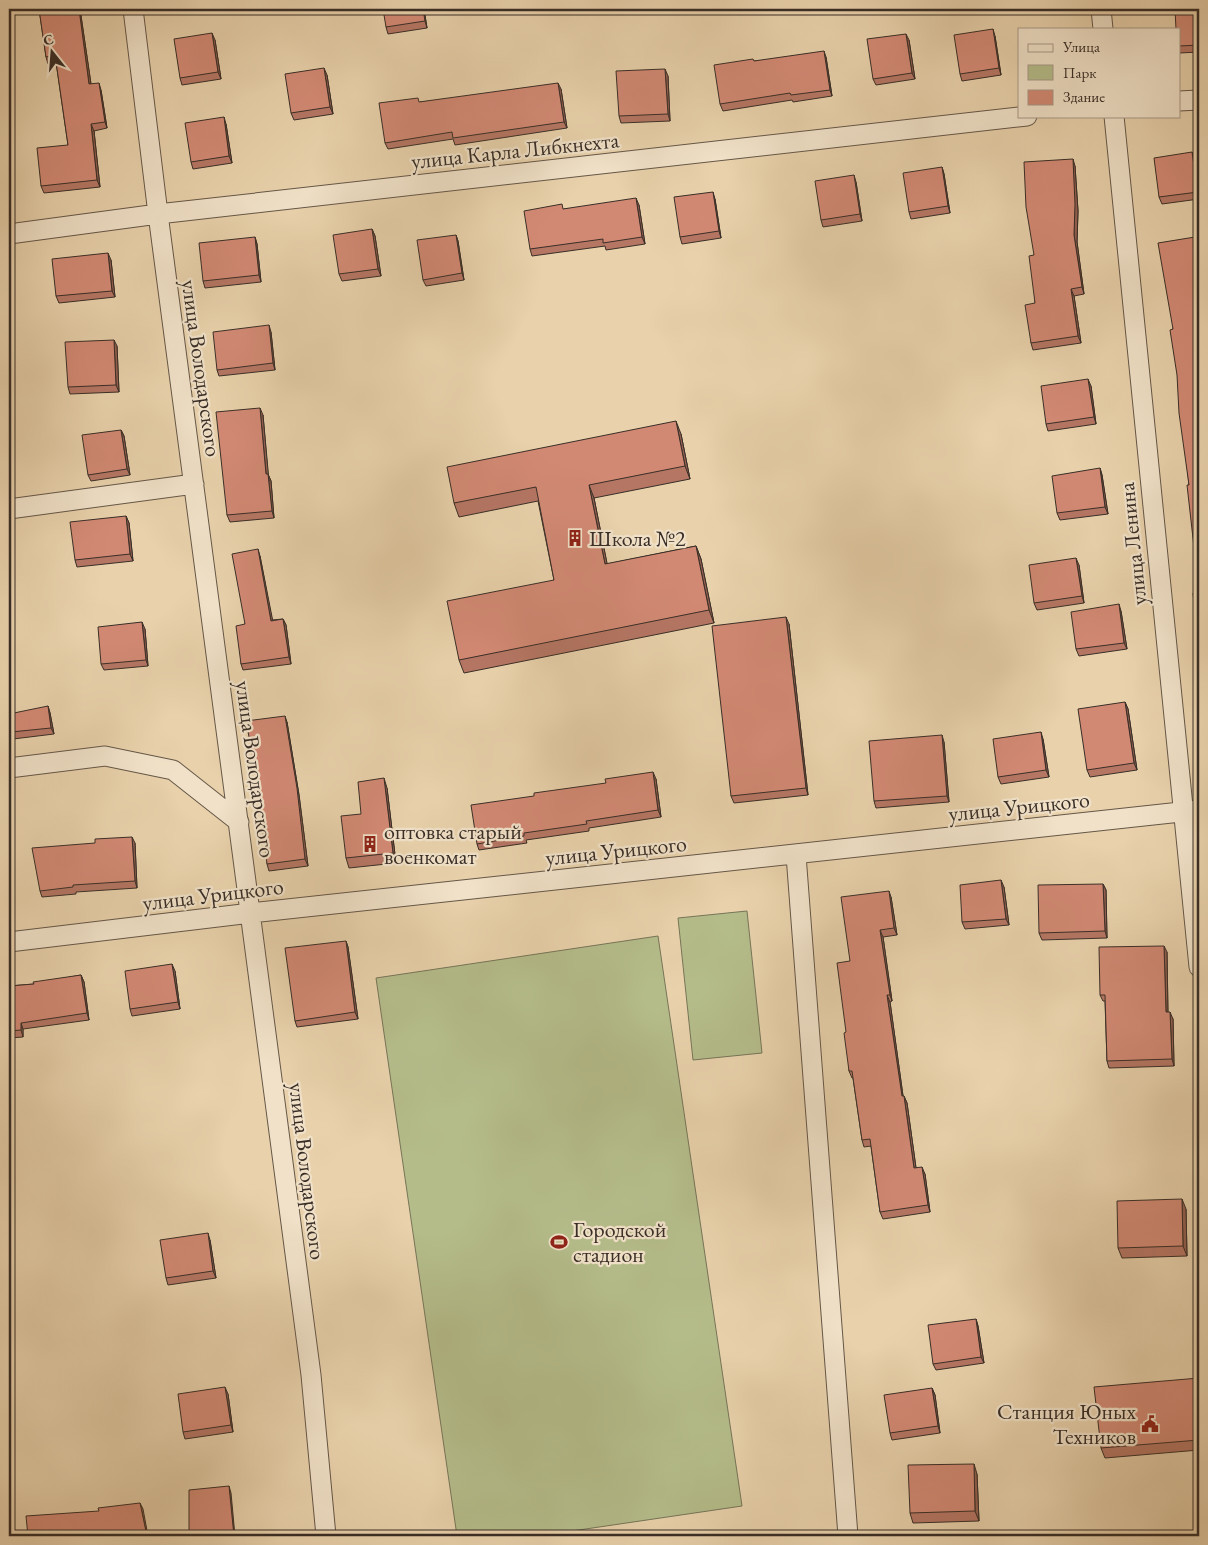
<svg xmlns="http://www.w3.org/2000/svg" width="1208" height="1545" font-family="'EB Garamond',serif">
<rect width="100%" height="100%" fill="#e8d1ab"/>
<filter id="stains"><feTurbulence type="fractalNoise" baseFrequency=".004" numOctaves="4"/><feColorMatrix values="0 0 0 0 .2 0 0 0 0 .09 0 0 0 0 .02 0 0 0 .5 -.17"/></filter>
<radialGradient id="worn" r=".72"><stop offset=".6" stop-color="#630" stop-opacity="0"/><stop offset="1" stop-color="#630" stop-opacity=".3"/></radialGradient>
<path fill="#b4bc8a" stroke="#767558" d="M747,911L762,1053L693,1060L678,918Z
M658,936L742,1506L538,1536H457L376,978Z"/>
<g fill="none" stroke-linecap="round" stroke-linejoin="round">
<g stroke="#655748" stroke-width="21">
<path id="street" d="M133,9L158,214L311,1375L326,1536
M1101,9L1103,29
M1179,101L1199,100
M1114,116L1199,967
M9,234L158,214L1027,116
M9,509L194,484
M9,768L105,756L173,770L239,822
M796,855L848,1536
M9,942L251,913L1199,810"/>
</g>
<use href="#street" stroke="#f0e1c8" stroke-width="19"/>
</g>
<path fill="#b57664" stroke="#392e27" d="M39,9H80L91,84L101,90L107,128L94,131L100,187L44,193L41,186L68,145L56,62L48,64L46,57Z
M424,9L427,28L388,34L386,27Z
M1199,9V52L1180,53L1179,51V29Z
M995,36L1001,75L962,81L960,74Z
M215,40L221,79L182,85L180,78Z
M909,40L915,79L876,85L873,79Z
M826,57L832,96L793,102L792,100L723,111L720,104L754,61Z
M327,75L333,114L294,120L291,113Z
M668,76L670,121L621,123L619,116Z
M561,89L567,128L455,145L453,139L388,149L385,143L420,102Z
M226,124L232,163L193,169L191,162Z
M1192,152L1195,159L1199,189V199L1162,204L1159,197Z
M1075,166L1078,211L1077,242L1084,294L1074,296L1081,343L1033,350L1031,343L1035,303L1034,255Z
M942,167L944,174L950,213L911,219L909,212Z
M856,182L862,221L823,227L821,220Z
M715,199L721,238L682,244L680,237Z
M639,205L645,244L606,250L605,246L532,256L530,249L564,209Z
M372,229L375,236L381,276L342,281L339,274Z
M456,235L458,241L464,280L426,286L423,280Z
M255,237L257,244L261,282L205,288L203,281Z
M1198,244L1199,254V563H1198L1195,556L1189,485L1173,329Z
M111,260L115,297L59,303L56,296Z
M271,332L275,370L219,376L217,370Z
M117,346L119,392L70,394L68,387Z
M1091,386L1096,424L1048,431L1046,424Z
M263,415L268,474L271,481L274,518L230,522L227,515Z
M121,430L124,436L130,475L91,481L88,475Z
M681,434L690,479L594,498L607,564L696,546L701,559L714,623L464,673L459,660L554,580L538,501L459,517L454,503Z
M1100,468L1102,475L1108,514L1060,520L1057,513Z
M126,516L129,523L133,561L77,567L75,560Z
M260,556L272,620L283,619L286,625L291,664L243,670L241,664L245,624Z
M1079,565L1084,603L1037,610L1034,603Z
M1121,611L1127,649L1079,656L1076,649Z
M789,624L808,795L734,803L731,796Z
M145,629L148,666L104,670L101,664Z
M1125,702L1128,709L1137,770L1090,777L1087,770Z
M48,706L50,713L54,734L13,739L11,732Z
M287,722L299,795L308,866L269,871L267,864Z
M1043,739L1049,777L1001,784L998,777Z
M944,742L949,802L876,808L874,801Z
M656,779L661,817L589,828V831L526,840L527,843L479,850L477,844Z
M387,788L396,863L349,868L346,858L361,814Z
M135,843L137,888L76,892V894L42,897L40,891Z
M1103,884L1106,890L1107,938L1042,940L1039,933Z
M1004,887L1009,925L965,929L962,922Z
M891,897L897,935L883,937L892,1001L890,1002L903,1096H904L907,1103L916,1168L925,1174L930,1212L883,1219L880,1212L871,1146L864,1147L862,1140L853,1078H852L849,1071L850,961Z
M346,941L348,947L358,1019L297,1027L295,1021Z
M1167,952L1168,1012L1173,1019L1174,1066L1109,1068L1107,1061L1105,1001H1103L1100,995Z
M175,971L180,1009L132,1016L130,1009Z
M81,975L84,982L89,1020L23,1029V1037L9,1038V986L34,984Z
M1186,1209L1187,1256L1122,1258L1118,1248Z
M210,1240L216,1278L168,1285L166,1278Z
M976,1319L978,1326L984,1363L936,1370L933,1364Z
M1199,1378V1450L1105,1458L1101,1448Z
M932,1388L935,1395L940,1433L892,1440L890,1433Z
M228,1394L233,1432L185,1439L183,1432Z
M977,1474L979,1521L913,1523L910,1513Z"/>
<path fill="#936051" stroke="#392e27" d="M79,9H80L92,91L89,84Z
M423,9H424L427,28L425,21Z
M993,29L995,36L1001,75L999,68Z
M212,33L215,40L221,79L218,72Z
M906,34L909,40L915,79L912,73Z
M824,51L826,57L832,96L830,90Z
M324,68L327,75L333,114L330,107Z
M665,69L668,76L670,121L668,114Z
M99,83L101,90L107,128L105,122Z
M558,83L561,89L567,128L564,122Z
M224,117L226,124L232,163L229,156Z
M91,124L94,131L100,187L97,180Z
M1192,152L1195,159L1199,189V195Z
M1073,159L1075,166L1078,211L1077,242L1084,294L1082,287L1074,235Z
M942,167L944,174L950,213L948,206Z
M854,175L856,182L862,221L860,214Z
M713,192L715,199L721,238L719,231Z
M636,198L639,205L645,244L642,237Z
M372,229L375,236L381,276L378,269Z
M456,235L458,241L464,280L462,273Z
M255,237L257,244L261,282L259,275Z
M1195,237L1198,244L1199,254V263Z
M108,253L111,260L115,297L112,291Z
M1071,289L1074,296L1081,343L1078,336Z
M269,325L271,332L275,370L273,363Z
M114,340L117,346L119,392L116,385Z
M1088,379L1091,386L1096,424L1094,417Z
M260,408L263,415L269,481L266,474Z
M676,421L681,434L690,479L685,466Z
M121,430L124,436L130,475L127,469Z
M1100,468L1102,475L1108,514L1105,507Z
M268,474L271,481L274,518L272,511Z
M589,485L594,498L610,578L605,564Z
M126,516L129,523L133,561L130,554Z
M696,546L701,559L714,623L709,610Z
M258,549L260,556L274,627L271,621Z
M1076,558L1079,565L1084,603L1082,596Z
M1119,604L1121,611L1127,649L1124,643Z
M786,617L789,624L808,795L806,788Z
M283,619L286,625L291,664L289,657Z
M142,622L145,629L148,666L146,660Z
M1125,702L1128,709L1137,770L1134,763Z
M48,706L50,713L54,734L51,728Z
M285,716L287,722L299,795L308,866L305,859Z
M1041,732L1043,739L1049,777L1046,770Z
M942,735L944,742L949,802L947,796Z
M653,772L656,779L661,817L658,810Z
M384,778L387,788L396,863L393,853Z
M132,837L135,843L137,888L135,881Z
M1001,880L1004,887L1009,925L1006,919Z
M1103,884L1106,890L1107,938L1105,931Z
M889,891L891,897L897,935L894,928Z
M880,930L883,937L892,1001L890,995Z
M346,941L348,947L358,1019L355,1012Z
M1164,946L1167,952L1168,1019L1166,1012Z
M172,964L175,971L180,1009L178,1002Z
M81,975L84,982L89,1020L87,1013Z
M887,995L890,1002L904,1103L902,1096Z
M1170,1012L1173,1019L1174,1066L1172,1059Z
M21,1023L23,1029V1037L21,1030Z
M904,1096L907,1103L917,1175L914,1168Z
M922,1167L925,1174L930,1212L928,1205Z
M1182,1199L1186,1209L1187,1256L1183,1246Z
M208,1233L210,1240L216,1278L213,1271Z
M976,1319L978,1326L984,1363L981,1357Z
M225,1387L228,1394L233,1432L231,1425Z
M932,1388L935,1395L940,1433L938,1426Z
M974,1464L977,1474L979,1521L975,1511Z
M229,1486L231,1493L235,1536H234Z
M140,1503L143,1509L148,1536H147Z"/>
<path fill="#d28974" stroke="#392e27" d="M39,9H79L89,84L99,83L105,122L91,124L97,180L41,186L37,148L68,145L55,55L46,57Z
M383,9H423L425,21L386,27Z
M1175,9H1199V45L1179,46V29H1176Z
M993,29L999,68L960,74L954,35Z
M212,33L218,72L180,78L174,39Z
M906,34L912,73L873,79L867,39Z
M824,51L830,90L791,95L790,93L720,104L714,65L753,59L754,61Z
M324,68L330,107L291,113L285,74Z
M665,69L668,114L619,116L616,71Z
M558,83L564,122L453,138L452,132L385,143L379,103L418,98L419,102Z
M224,117L229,156L191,162L185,123Z
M1192,152L1198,192L1159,197L1154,158Z
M1073,159L1075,204L1074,235L1082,287L1071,289L1078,336L1031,343L1025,305L1035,303L1029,256L1034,255L1026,207L1024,162Z
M942,167L948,206L909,212L903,173Z
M854,175L860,214L821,220L815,181Z
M713,192L719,231L680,237L674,197Z
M636,198L642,237L603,243V239L530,249L524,211L562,204L563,209Z
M372,229L378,269L339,274L333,235Z
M456,235L462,273L423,280L417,240Z
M255,237L259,275L203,281L199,243Z
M1195,237L1199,263V556H1195L1187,485H1189L1179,413L1177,375L1170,330L1173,329L1158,243Z
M108,253L112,291L56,296L52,259Z
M269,325L273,363L217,370L213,332Z
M114,340L116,385L68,387L65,342Z
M1088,379L1094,417L1046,424L1041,386Z
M260,408L266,474H268L272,511L227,515L216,412Z
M676,421L685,466L589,485L605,564L696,546L709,610L459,660L447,601L554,580L536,487L454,503L447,467Z
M121,430L127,469L88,475L82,435Z
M1100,468L1105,507L1057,513L1052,476Z
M126,516L130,554L75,560L70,522Z
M258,549L271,621L283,619L289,657L241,664L236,626L245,624L232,554Z
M1076,558L1082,596L1034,603L1029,565Z
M1199,592V654L1193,593Z
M1119,604L1124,643L1076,649L1071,612Z
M786,617L806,788L731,796L712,626Z
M142,622L146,660L101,664L98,627Z
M1125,702L1134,763L1087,770L1078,709Z
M48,706L51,728L11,732L9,722V714Z
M285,716L297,788L305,859L267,864L255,769L246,721Z
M1041,732L1046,770L998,777L993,739Z
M942,735L947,796L874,801L869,741Z
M653,772L658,810L586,821L587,824L524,833V836L477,844L471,805L534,796V793L606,783L605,779Z
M384,778L393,853L346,858L341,816L361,814L358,782Z
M132,837L135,881L73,885V887L40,891L32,848L95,843V839Z
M1001,880L1006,919L962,922L960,885Z
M1103,884L1105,931L1039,933L1038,885Z
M889,891L894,928L880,930L890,995H887L902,1096H904L914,1168L922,1167L928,1205L880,1212L870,1139L862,1140L852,1071H849L844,1033L846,1032L837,963L850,961L841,897Z
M346,941L355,1012L295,1021L285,948Z
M1164,946L1166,1012H1170L1172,1059L1107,1061L1105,995H1100L1099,947Z
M172,964L178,1002L130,1009L125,971Z
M81,975L87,1013L21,1023V1030L9,1031V986L34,984L33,982Z
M1182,1199L1183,1246L1118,1248L1117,1201Z
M208,1233L213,1271L166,1278L160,1240Z
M976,1319L981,1357L933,1364L928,1325Z
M1199,1378V1440L1101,1448L1094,1387Z
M225,1387L231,1425L183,1432L178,1394Z
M932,1388L938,1426L890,1433L884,1395Z
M974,1464L975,1511L910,1513L908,1465Z
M229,1486L234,1536H189V1490Z
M140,1503L147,1536H28L26,1516L99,1511L98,1508Z"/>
<defs>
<g id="building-bare" transform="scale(1.35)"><path d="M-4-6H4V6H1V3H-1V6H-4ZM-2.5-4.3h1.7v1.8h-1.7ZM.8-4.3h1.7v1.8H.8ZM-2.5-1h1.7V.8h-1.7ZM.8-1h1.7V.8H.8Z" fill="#8f2418" stroke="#f0e1c8" stroke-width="2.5" paint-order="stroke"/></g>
<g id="stadium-bare" transform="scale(1.35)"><path d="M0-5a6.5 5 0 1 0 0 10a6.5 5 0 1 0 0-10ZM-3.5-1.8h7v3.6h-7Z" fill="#8f2418" stroke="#f0e1c8" stroke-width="2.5" paint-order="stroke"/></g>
<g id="civic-bare" transform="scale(1.35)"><path d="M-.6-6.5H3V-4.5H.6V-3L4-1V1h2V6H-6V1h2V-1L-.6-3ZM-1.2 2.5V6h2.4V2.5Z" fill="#8f2418" stroke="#f0e1c8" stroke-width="2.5" paint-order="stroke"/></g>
</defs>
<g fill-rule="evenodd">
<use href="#building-bare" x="575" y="538"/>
<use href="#building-bare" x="370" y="844"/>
<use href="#stadium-bare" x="559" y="1242"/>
<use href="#civic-bare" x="1150" y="1424"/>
</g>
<g text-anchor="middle" stroke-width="4.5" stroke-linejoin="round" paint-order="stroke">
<g font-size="22" fill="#392e27" stroke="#f0e1c8">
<text transform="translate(515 150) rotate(-6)" y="8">улица Карла Либкнехта</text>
<text transform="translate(202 368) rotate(82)" y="8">улица Володарского</text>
<text transform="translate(1132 544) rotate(-96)" y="8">улица Ленина</text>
<text transform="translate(256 769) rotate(82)" y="8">улица Володарского</text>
<text transform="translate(1019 806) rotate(-6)" y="8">улица Урицкого</text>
<text transform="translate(616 850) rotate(-6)" y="8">улица Урицкого</text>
<text transform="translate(213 894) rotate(-7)" y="8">улица Урицкого</text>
<text transform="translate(308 1171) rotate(83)" y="8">улица Володарского</text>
</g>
<g font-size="22" fill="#392e27" stroke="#f0e1c8" text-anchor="start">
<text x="589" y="546">Школа №2</text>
<text x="384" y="839">оптовка старый<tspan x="384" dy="25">военкомат</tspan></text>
<text x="573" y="1237">Городской<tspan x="573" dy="25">стадион</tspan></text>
<text x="1136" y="1419" text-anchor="end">Станция Юных<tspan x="1136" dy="25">Техников</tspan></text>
</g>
</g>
<rect width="1208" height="1545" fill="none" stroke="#e8d1ab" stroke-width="30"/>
<rect x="10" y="10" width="1188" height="1525" fill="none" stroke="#392e27" stroke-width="2.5"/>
<rect x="15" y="15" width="1178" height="1515" fill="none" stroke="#392e27"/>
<rect x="1018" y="28" width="162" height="90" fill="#f0e1c8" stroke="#a79988"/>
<rect x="1028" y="44" width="25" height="8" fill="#f0e1c8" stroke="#a79988"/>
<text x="1063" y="52" font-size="15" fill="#392e27">Улица</text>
<rect x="1028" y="65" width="25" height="15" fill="#b4bc8a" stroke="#a79988"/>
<text x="1063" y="78" font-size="15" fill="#392e27">Парк</text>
<rect x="1028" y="90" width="25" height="15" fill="#d28974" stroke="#a79988"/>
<text x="1063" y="102" font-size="15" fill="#392e27">Здание</text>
<g transform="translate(52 52) rotate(343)" stroke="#f0e1c8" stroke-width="4" paint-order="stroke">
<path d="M0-4L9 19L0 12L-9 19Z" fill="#392e27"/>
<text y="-8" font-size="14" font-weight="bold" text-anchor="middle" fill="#392e27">С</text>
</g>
<rect width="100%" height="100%" filter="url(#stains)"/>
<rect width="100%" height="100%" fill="url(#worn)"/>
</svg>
